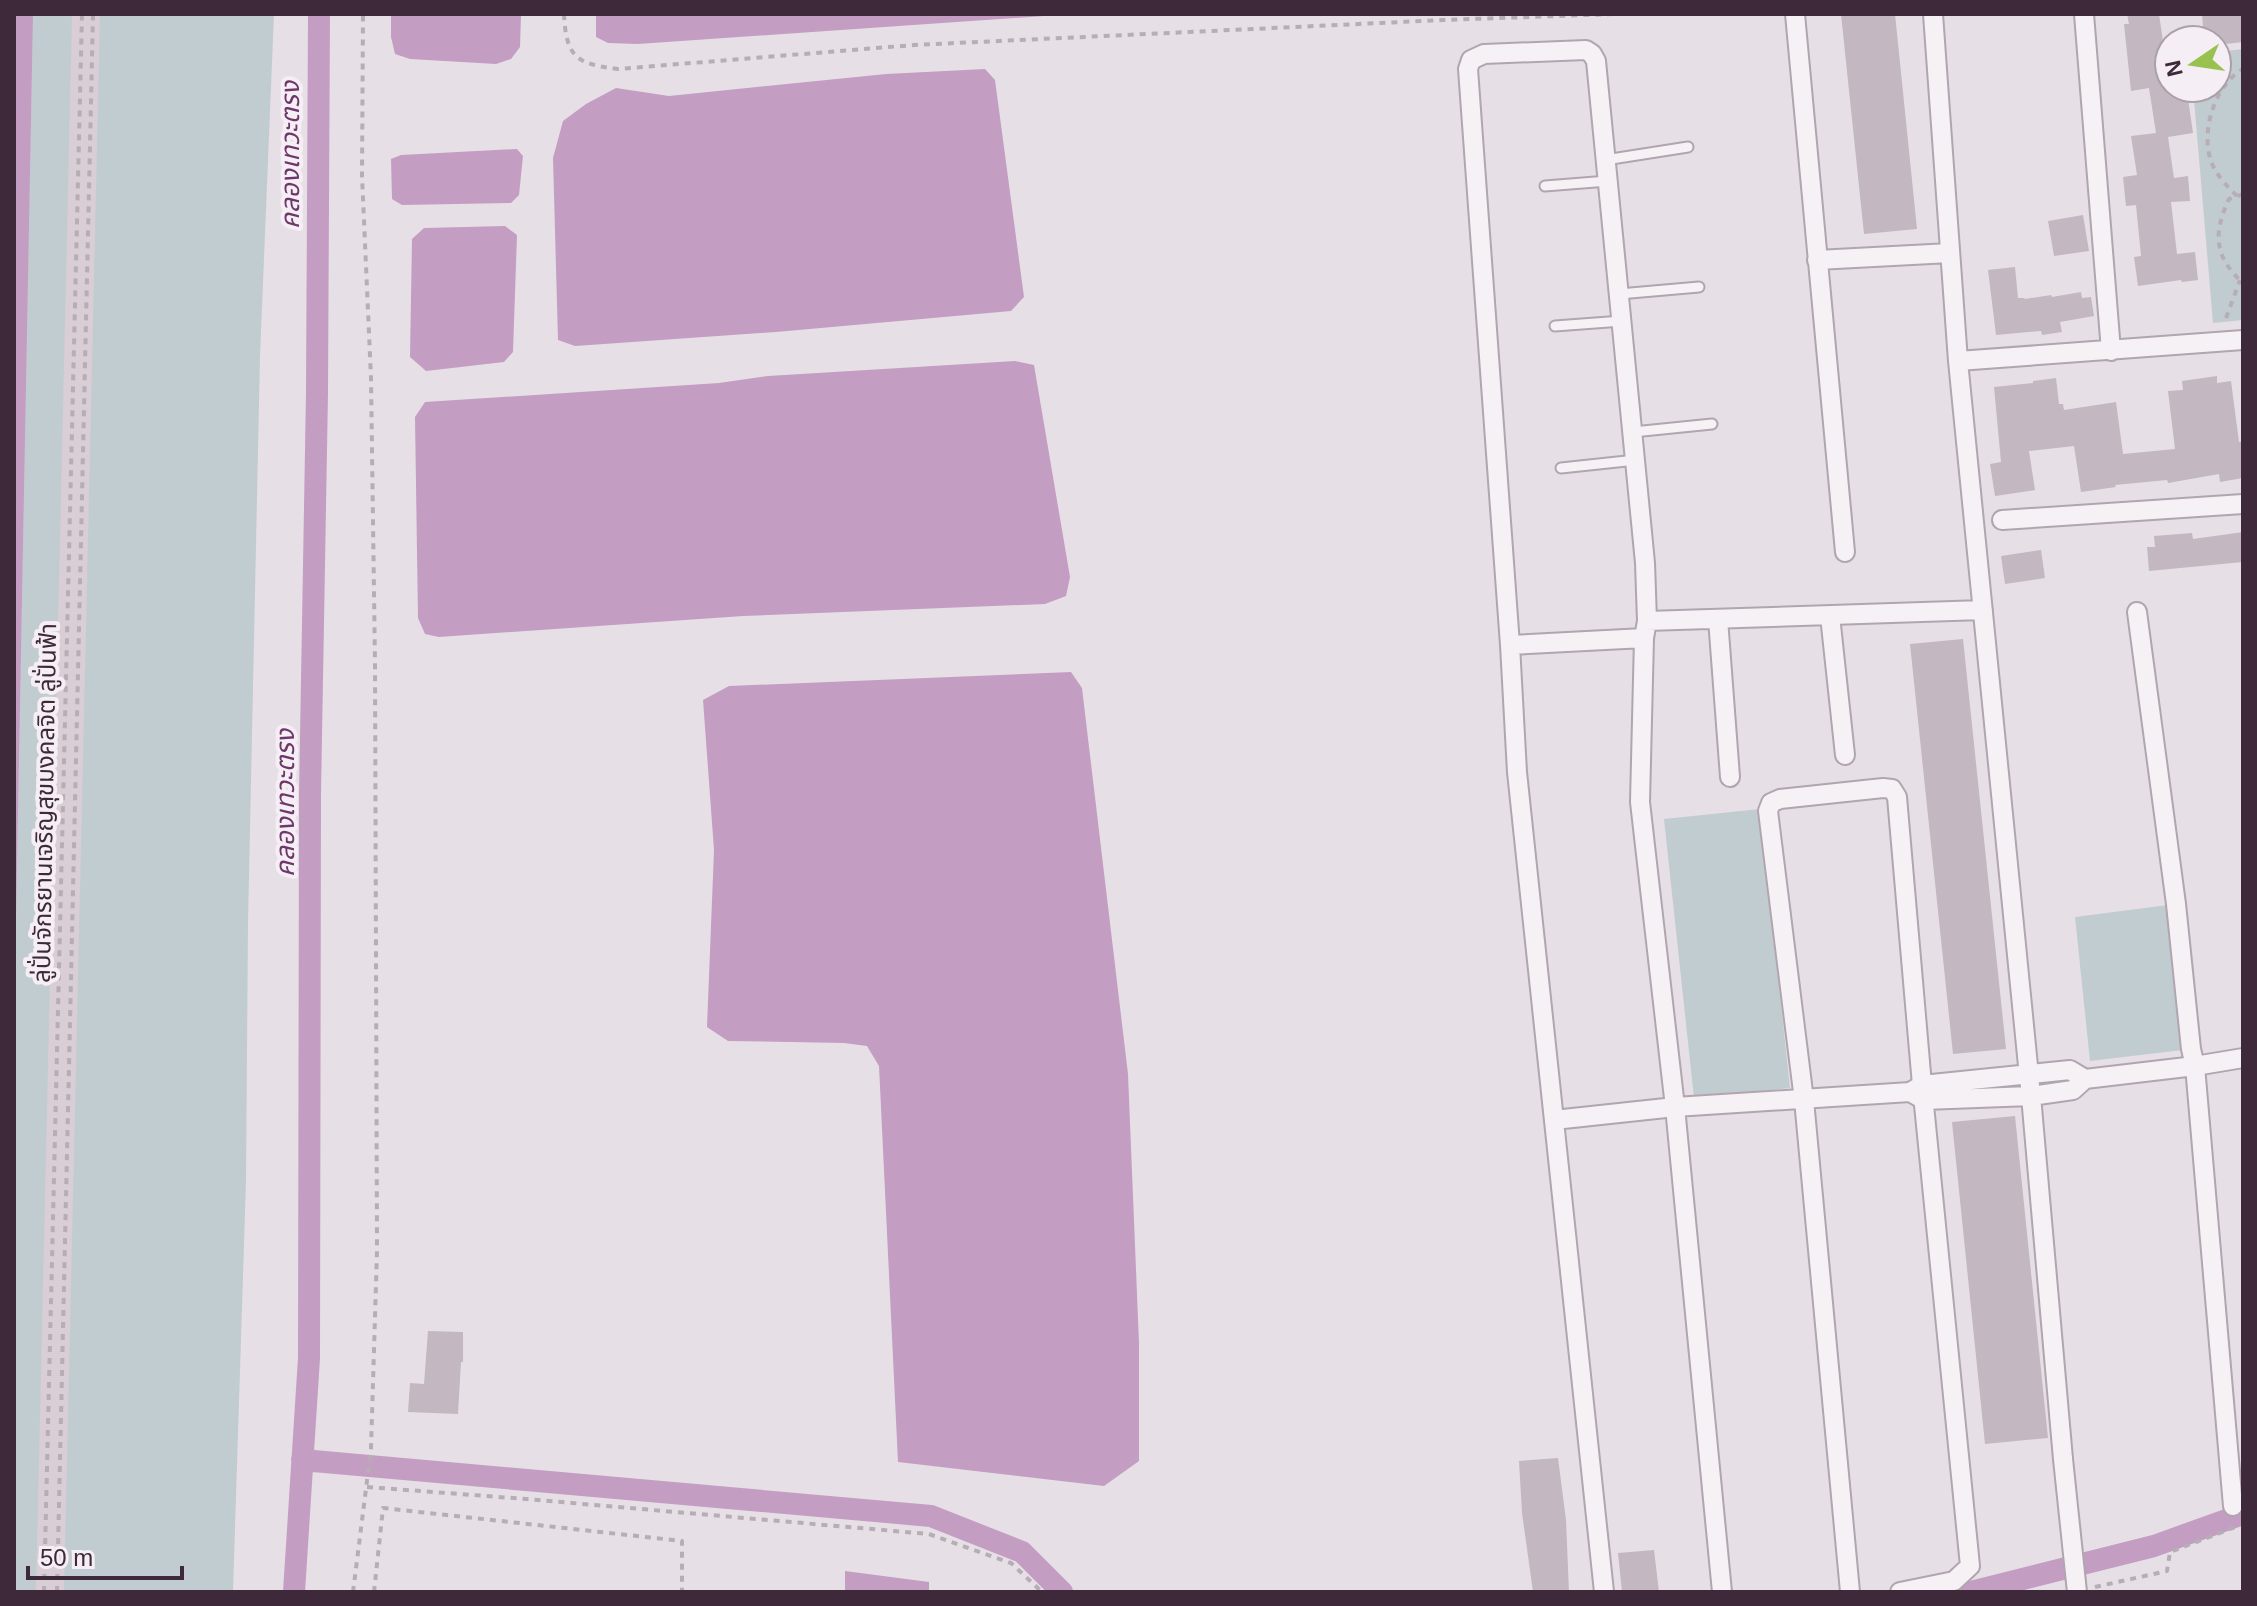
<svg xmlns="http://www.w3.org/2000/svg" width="2257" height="1606" font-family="Helvetica,'Noto Sans Thai',sans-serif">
<rect width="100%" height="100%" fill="#e7dfe6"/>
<path fill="#d9cdd6" d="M14,14H189L152,1592H14Z"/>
<path fill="#c1ccd0" d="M33,14H72L36,1592H14V1026Z
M100,14H274L260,356L248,924L246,1181L233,1592H64Z
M2243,49V320L2213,323L2193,88H2217V52Z
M1760,809L1790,1088L1694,1098L1664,819Z
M2176,904L2191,1049L2090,1061L2075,917Z"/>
<path fill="#c49dc3" d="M14,14H33L14,1026Z
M391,14H521L520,47L511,59L496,64L410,59L395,54L391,37Z
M596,14H1073L638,44L608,43L596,37Z
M985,69L995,80L1024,297L1011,311L776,332L604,344L575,346L558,340L553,158L563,121L586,104L616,88L669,96L886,74Z
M517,149L523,156L519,195L511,203L402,205L392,199L391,159L401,155Z
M505,226L517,235L513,352L504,362L426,371L410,357L412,239L424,228Z
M1015,361L1034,365L1070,577L1066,596L1045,604L743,616L439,637L425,634L418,618L415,417L425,402L719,383L768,376Z
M1071,672L1082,688L1128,1074L1139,1343V1461L1104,1486L898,1462L879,1066L867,1046L844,1043L728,1041L707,1027L714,850L703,700L729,686Z
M845,1571L929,1582V1592H845Z"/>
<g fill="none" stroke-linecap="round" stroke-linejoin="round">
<path stroke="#c49dc3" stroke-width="22" d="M302,1460L931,1516L1022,1552L1062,1592
M294,1592L309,1358L310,794L317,393L319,14
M1971,1592L2154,1546L2243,1514"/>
</g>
<path fill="#c3b7c2" d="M1841,14H1895L1917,229L1864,234Z
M2127,14H2159L2165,55L2169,54V95L2187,92L2193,133L2168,137L2174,178L2188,176L2190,201L2171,202L2177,254L2195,252L2198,280L2182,282L2181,280L2138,286L2134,257L2141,256L2136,205L2126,206L2123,177L2137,175L2131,136L2156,133L2149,88L2131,91L2124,24H2129Z
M2202,14H2243V42L2217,45V40H2204Z
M2083,215L2089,251L2054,256L2048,221Z
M2015,267L2018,298H2024L2025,299L2051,295L2052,297L2081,292L2082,298L2091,297L2094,316L2060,322L2062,332L2042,335L2041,331L1996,335L1988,270Z
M2217,376V383L2231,381L2239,442L2243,441V478L2220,482L2219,474L2168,483L2167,480L2115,485L2116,487L2081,492L2074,446L2029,451L2035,490L1995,496L1990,464L2001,462L1994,387L2033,383V381L2056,378L2059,404H2063L2064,410L2116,402L2123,454L2175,449L2168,391L2183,390L2182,381Z
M2243,532V562L2149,571L2147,547H2155L2154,536L2192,533L2193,539Z
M2041,550L2045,578L2005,584L2001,556Z
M1963,639L2006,1049L1953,1054L1910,644Z
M2015,1116L2048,1438L1985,1444L1952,1122Z
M428,1331L463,1332V1362H461L458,1414L408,1412L410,1383L424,1384Z
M1558,1458L1566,1520L1569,1592H1533L1522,1513L1519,1461Z
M1654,1550L1659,1592H1622L1618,1553Z"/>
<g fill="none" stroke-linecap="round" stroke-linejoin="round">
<g stroke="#b1a5af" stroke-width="13">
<path id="lane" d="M1605,160L1688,147
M1545,186L1608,181
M1619,294L1699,287
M1555,326L1622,321
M1633,432L1712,424
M1561,468L1636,460"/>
</g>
<g stroke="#b1a5af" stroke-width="22">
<path id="street" d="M1795,14L1845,552
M1933,14L1958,361L2031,1096L2063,1459
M2084,14L2111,351
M1817,260L1950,253
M1958,361L2243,340
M2002,520L2243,504
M2137,612L2176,904L2191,1049L2195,1066L2233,1506
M1830,616L1845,755
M1718,619L1730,777
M1647,621L1983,610
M1510,645L1644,638
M2085,1079L2070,1070L1922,1085L1910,1092L1924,1100L2031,1096L2073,1090L2085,1079L2195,1066L2243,1058
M1554,1120L1675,1107L1910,1092
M1604,1592L1517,772L1510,645L1468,69L1471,60L1484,54L1586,50L1592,54L1596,61L1645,563L1647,621L1644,638L1640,802L1675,1107L1722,1592
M1850,1592L1804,1100L1768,811L1771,803L1780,799L1883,788L1892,789L1897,797L1922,1085L1970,1566L1954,1581L1900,1592"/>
</g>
<path stroke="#b7adb5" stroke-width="4" stroke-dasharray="6 6" stroke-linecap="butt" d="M564,14C566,58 577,64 618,69L914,45L1443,20L1615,14
M2243,194L2229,199C2213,233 2214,257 2243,283
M2237,196C2228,187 2219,178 2213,166C2199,136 2213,86 2243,69
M2226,318L2240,280
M367,1487L526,1499L929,1534L1011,1563L1042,1592
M2095,1587L2167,1571L2170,1552L2238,1526
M44,1592L82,14
M57,1592L93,14
M353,1592L371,1449L377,1251L375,664L371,378L362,176L363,14
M374,1592L383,1508L682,1541V1592"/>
<use href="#lane" stroke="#f6f1f5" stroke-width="9"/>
<use href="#street" stroke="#f6f1f5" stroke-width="18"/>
<g stroke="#b1a5af" stroke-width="22" stroke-linecap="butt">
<path id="street-bridge" d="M2063,1459L2077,1592"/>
</g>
<use href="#street-bridge" stroke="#f6f1f5" stroke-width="18"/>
</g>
<g text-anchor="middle" stroke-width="8" stroke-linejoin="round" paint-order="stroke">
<g font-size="24" fill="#3d293a" stroke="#f5eef4">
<text transform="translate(45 803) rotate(-89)" y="8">ลู่ปั่นจักรยานเจริญสุขมงคลจิต ลู่ปั่นฟ้า</text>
</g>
<g font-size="26" font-style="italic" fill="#6d3769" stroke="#f5eef4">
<text transform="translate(290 155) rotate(-90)" y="9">คลองเทวะตรง</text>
<text transform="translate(285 803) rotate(-90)" y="9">คลองเทวะตรง</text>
</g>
</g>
<rect width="2257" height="1606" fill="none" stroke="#3d293a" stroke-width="32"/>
<g transform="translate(2193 64) rotate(257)"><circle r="38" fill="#f5eef4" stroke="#ab9faa" stroke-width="2"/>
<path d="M0-6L14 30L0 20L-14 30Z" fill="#98c14f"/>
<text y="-12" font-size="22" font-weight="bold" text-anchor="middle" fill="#3d293a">N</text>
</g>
<path d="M28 1566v12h154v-12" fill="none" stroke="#3d293a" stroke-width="4"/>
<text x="40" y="1566" font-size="24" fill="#3d293a" stroke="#f5eef4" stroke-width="6" paint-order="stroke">50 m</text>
</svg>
